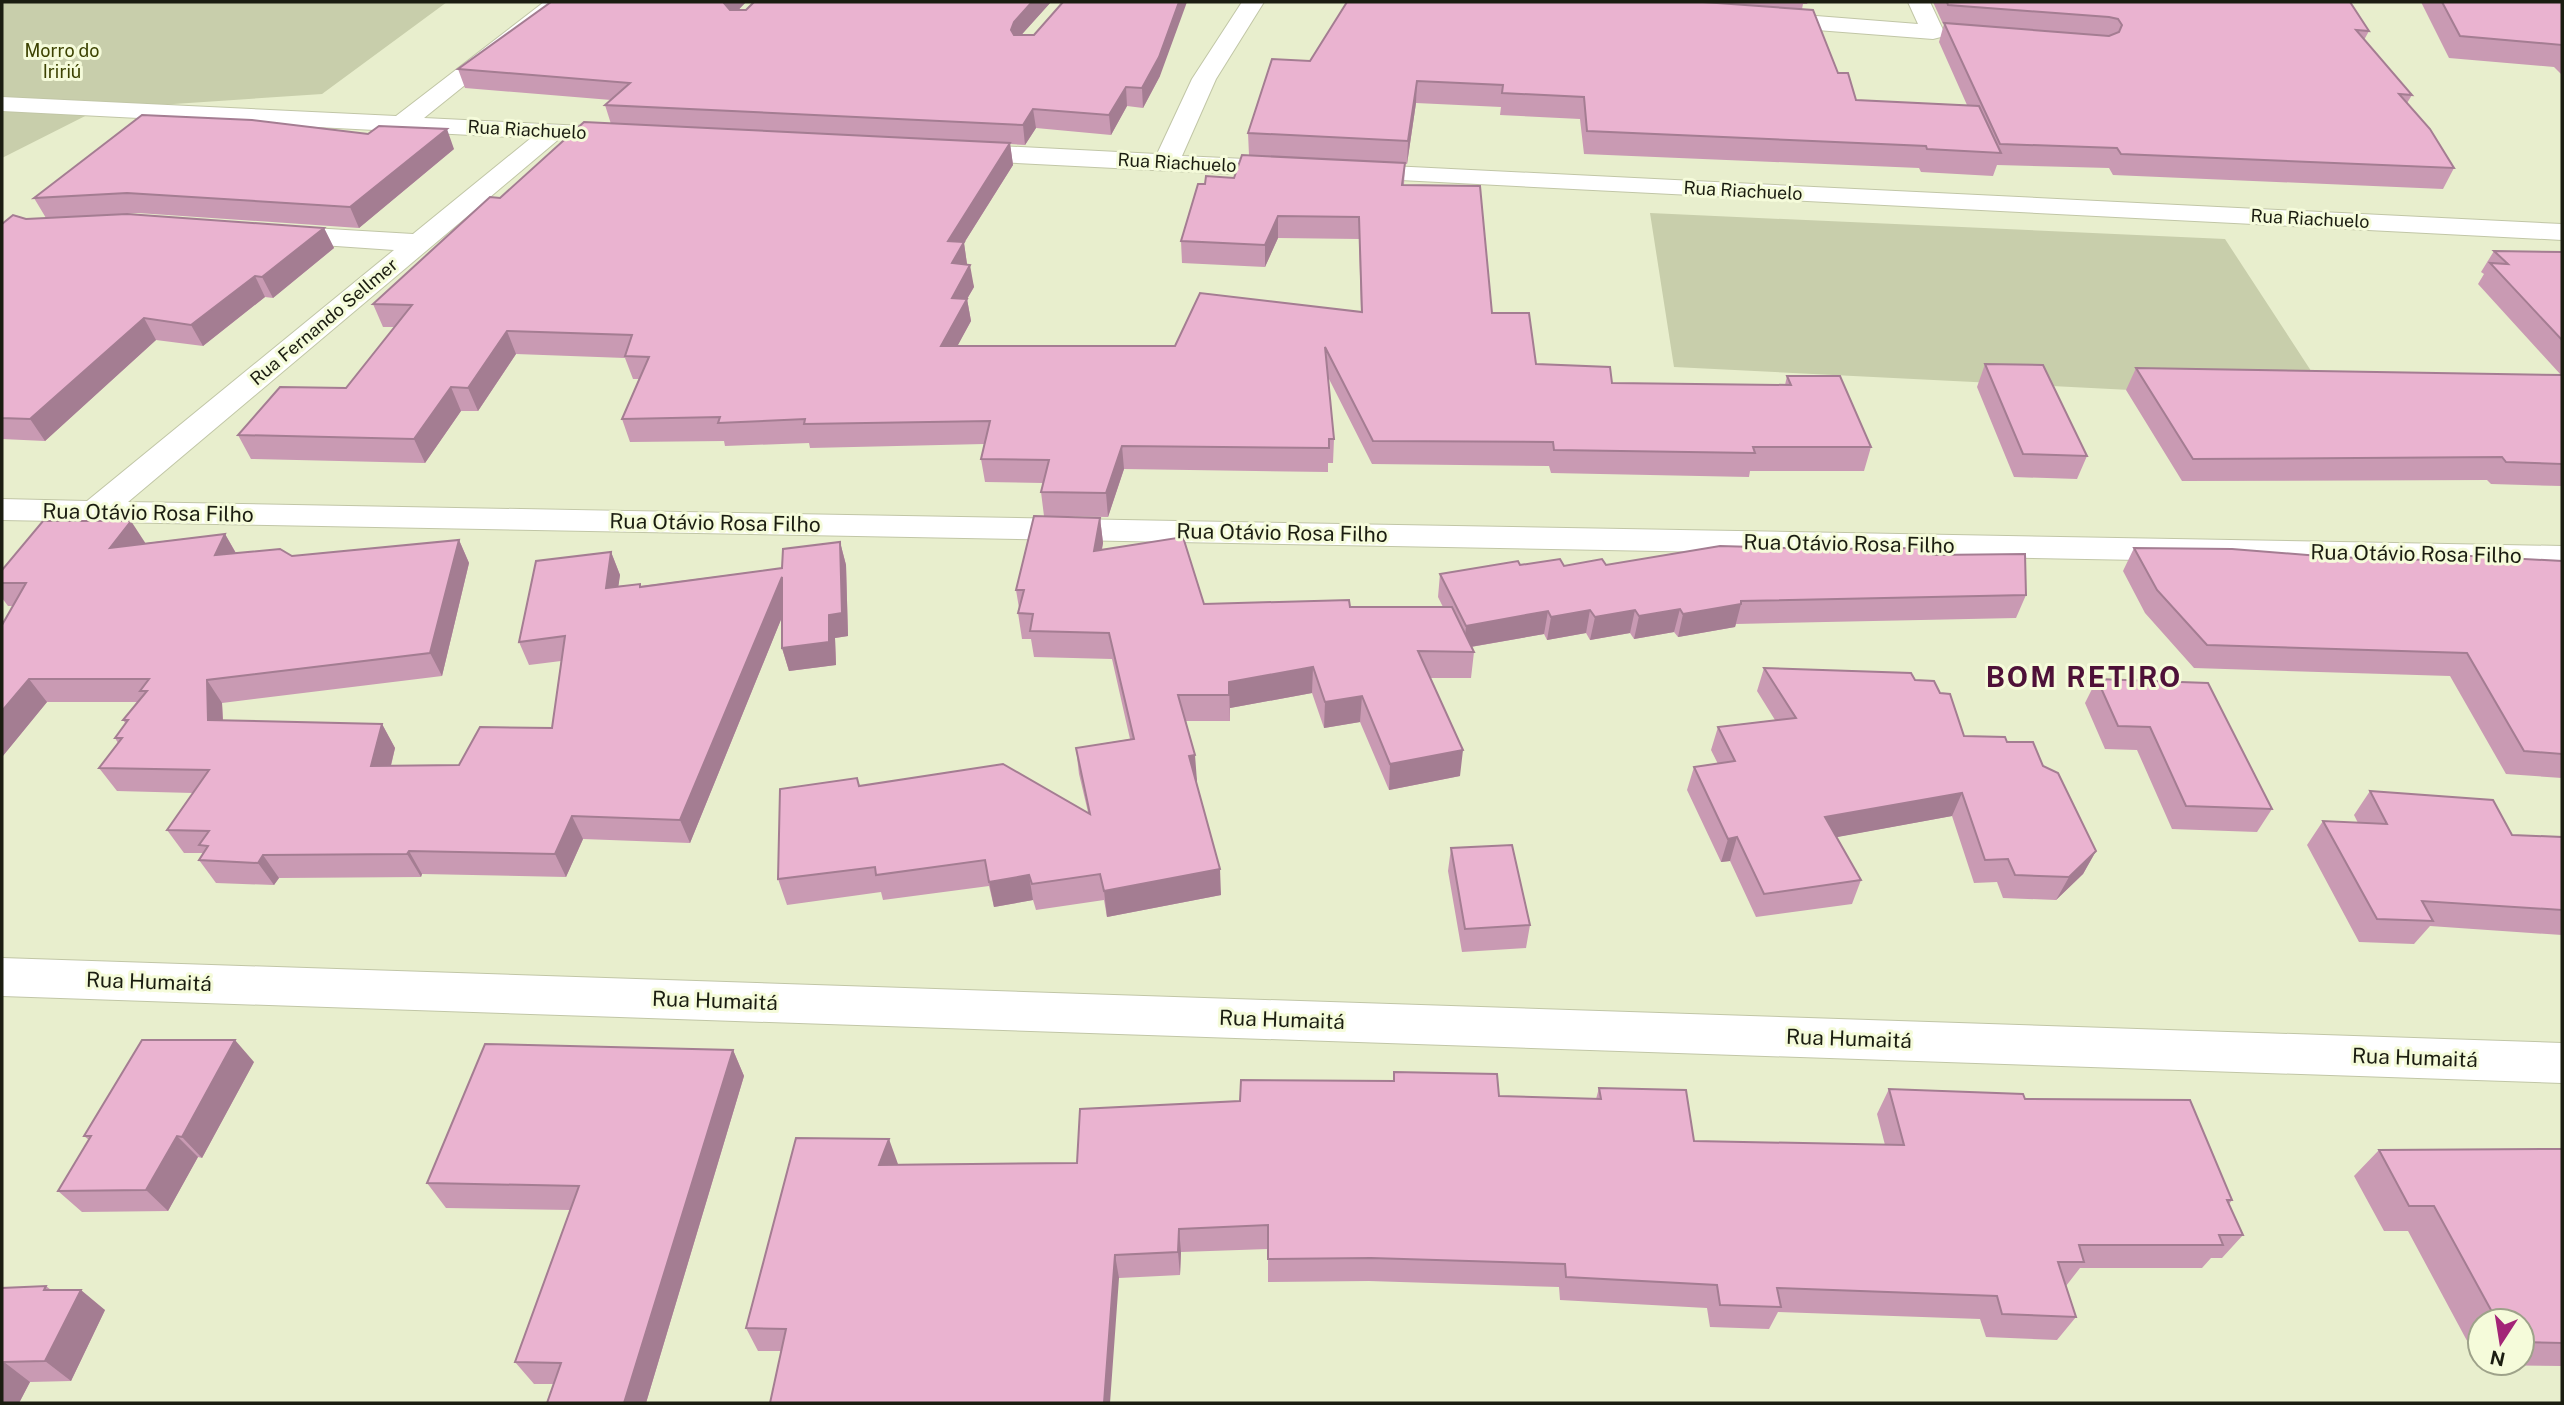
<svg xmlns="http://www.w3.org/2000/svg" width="2564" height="1405" font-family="'Public Sans',sans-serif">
<rect width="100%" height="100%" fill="#e8eecd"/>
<path fill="#c8ceab" d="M2,2H447L322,94L99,109L2,158Z
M1650,213L2225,239L2330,400L1674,367Z"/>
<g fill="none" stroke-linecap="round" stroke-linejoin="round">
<g stroke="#c1c6a6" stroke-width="2">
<path id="minor" d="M544,2H568L424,118L624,128L633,130L636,135L633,140L624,142L559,139L128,502L2562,546V568L2,520V499L87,501L394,250L278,242L268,240L264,234L268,228L278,226L413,234L531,138L2,111V97L396,116Z
M1242,2H1264L1216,79L1182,156L1291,161L1300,164L1304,169L1300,174L1291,177L960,160L951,157L947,152L951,147L960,144L1157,154L1192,79Z
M1908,2H1930L1944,32L1941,37L1933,39L1766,26L1758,24L1755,19L1758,14L1766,12L1918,24Z
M1351,164L2562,224V240L1342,177L1338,172L1342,167Z
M2,958L2562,1043V1083L2,996Z"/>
</g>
<use href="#minor" fill="#fff" fill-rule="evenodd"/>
</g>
<path fill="#c99ab3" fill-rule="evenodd" d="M551,2H746L738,10H746L754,2H1051L1021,35L1160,76L1143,108L1127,106L1111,135L1036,128L1025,145L1010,144L1013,165L964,243L967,264L974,287L967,299L971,321L957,346H1175L1361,312L1359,239L1278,238L1265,267L1182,263L1181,241L1205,184L1234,178L1249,155L1248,133L1310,61L1347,2H1808L1807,4H1803L1802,9L1838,73L1856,100L1967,105L1939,42L1944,24H1943L1933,2H2350L2369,31L2364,40L2412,95L2407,103L2454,168L2443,189L2113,175L2109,168L1997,165L1993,176L1921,172L1919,168L1584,154L1580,119L1500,115L1501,107L1416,103L1407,164H1405L1404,185L1492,313L1536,364L1612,383L1785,385L1787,376L1871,447L1864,471H1750L1749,477L1551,473L1549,466L1372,464L1328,377L1334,439L1333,463H1328V472L1124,469L1108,517L1044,516L1041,492L1043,483L985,482L981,459L984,444L810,448L809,443L725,446L724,441L630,442L622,419L639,379H633L625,358L516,354L478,411H461L425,463L251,459L238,435L346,388L395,327H383L373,304L500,198L611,124L605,105L611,100L465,88L458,69Z
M2421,2H2562V75L2554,67L2449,58Z
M454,149L359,228L138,213L123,214L324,228L334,248L273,298L265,297L203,346L156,340L45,441L2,439V224L26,219L46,218L34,198Z
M2494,251L2562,252V486L2491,484L2487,480L2182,481L2126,390L2136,368L2561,375L2478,284L2484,274L2481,272Z
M1985,364L2087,456L2077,479L2014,477L1977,387Z
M1100,518L1103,543L1102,550L1204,604L1350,607H1443L1438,597L1440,574L1520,565H1606L1933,555L2026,595L2016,618L1736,624L1735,627L1678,637L1674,632L1634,639L1630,633L1590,640L1586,633L1547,640L1544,634L1471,647L1474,652L1471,678H1430L1460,776L1389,790L1360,722L1324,728L1312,693L1230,708V721H1186L1197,781H1196L1221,895L1107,917L1104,900L1036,910L1033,900L994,907L989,886L883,900L881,892L787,905L778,879L859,785L1088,812L1079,774L1076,748L1130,739L1112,659L1034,657L1031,639H1022L1018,613L1019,608L1016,590Z
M225,534L236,553L292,556L459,540L469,563L442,676L222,703L223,721L382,724L395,748L391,766L459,765L552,728L561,661L529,665L519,642L611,552L620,575L618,586L640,584L641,586L782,568L840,542L846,565L848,636L835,638L836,665L789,671L782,648V617L690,843L583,839L566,877L422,874L421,877L279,878L274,885L216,883L199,860L203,853H184L167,830L193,793L117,791L99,768L118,743L115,738L126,724L123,720L138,702H47L2,757V625L13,606H8L2,598V570L146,543Z
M2134,548L2332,557L2450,561L2454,555L2562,561V778L2506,774L2450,676L2194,668L2145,613L2123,571Z
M1764,668L1915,680L1940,693L1964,736L2007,742L2043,766L2096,851L2083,874L2056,900L2003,898L1997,882L1974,883L1952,816L1836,837L1861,880L1852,904L1756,917L1730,861L1721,862L1687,790L1694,767L1718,764L1711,750L1718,727L1775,720L1757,691Z
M2097,679L2272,809L2257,832L2172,829L2137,750L2105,749L2085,703Z
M2370,791L2512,835L2562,837V935L2430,926L2414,944L2359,942L2307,845L2323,821L2358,823L2354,815Z
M1451,848L1530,925L1526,948L1462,952L1448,871Z
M733,1050L744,1076L646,1403H547L554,1384H534L515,1362L570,1210L446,1208L427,1183Z
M254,1062L202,1158L198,1157L168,1211L82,1212L58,1191L89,1140L84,1136Z
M1394,1072L1499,1096L1596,1099L1599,1088L1694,1141L1885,1145L1877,1114L1889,1089L2025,1099L2232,1200L2229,1204L2243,1235L2222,1258H2211L2202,1268H2080L2066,1286L2076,1317L2057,1340L1986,1337L1980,1319L1778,1312L1769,1329L1710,1327L1707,1308L1560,1300L1559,1287L1369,1281L1268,1282V1249L1181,1252L1180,1275L1119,1278L781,1351H758L746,1328L898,1164L1077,1163L1240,1101L1393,1081Z
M2562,1149V1366L2480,1365L2408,1231H2384L2354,1176L2379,1150ZM2480,1321H2522V1363H2480Z
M46,1286L51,1290L105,1310L71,1381L30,1382L19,1403H2V1288Z"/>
<path fill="#a47d92" d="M725,2H746L728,21Z
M1032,2H1051L1016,41L1011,30L1014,22Z
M1179,2H1187L1160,76L1143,108L1142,88Z
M1417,81L1416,103L1407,164L1408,141Z
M1126,87L1127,106L1111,135L1109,115Z
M1033,109L1036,128L1025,145L1023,125Z
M447,129L454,149L359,228L350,207Z
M1010,143L1013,165L964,243L967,264L956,286L948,241Z
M1278,216V238L1265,267V245Z
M324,228L334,248L273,298L262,277Z
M970,265L974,287L967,299L971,321L945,369L941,346L952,298Z
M255,276L265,297L203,346L191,325Z
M144,318L156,340L45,441L30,419Z
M507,331L516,354L478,411L468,388Z
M451,387L461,411L425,463L414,439Z
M1122,446L1124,469L1108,517L1106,493Z
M1100,518L1103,543L1096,577L1094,551Z
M131,521L146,544L110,548Z
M225,534L238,557L215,555Z
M459,540L469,563L442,676L430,653Z
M840,542L846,565L848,636L835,638L836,665L789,671L782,648L829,615Z
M611,552L620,575L615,611L606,588Z
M782,577L789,600L690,843L680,820Z
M1741,604L1735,627L1678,637L1683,614Z
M1680,609L1674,632L1634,639L1639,616Z
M1590,610L1586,633L1547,640L1551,617Z
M1635,610L1630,633L1590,640L1595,617Z
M1548,611L1544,634L1464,648L1466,626Z
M1313,667L1312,693L1230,708V721L1229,682Z
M29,679L47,702L2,757V711Z
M207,680L222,703L224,744L208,720Z
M1362,696L1360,722L1324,728L1325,702Z
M382,724L395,748L385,789L371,766Z
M1463,750L1460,776L1389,790L1390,764Z
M1195,755L1197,781L1190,782L1189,756Z
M1962,793L1952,816L1816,841L1825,817Z
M572,816L583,839L566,877L555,854Z
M1737,837L1730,861L1721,862L1728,839Z
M409,851L422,874L421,877L407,854Z
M2096,851L2083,874L2056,900L2069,877Z
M263,855L279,878L274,885L258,863Z
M1220,869L1221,895L1107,917L1104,891Z
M1029,875L1033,900L994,907L989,882Z
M235,1040L254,1062L202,1158L182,1137Z
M733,1050L744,1076L646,1403H624Z
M177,1136L198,1157L168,1211L146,1190Z
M889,1139L898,1164L879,1165Z
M1179,1229L1181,1252L1180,1275L1178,1252Z
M1115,1255L1119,1278L1110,1403H1104Z
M81,1290L105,1310L71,1381L45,1361Z
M4,1362L30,1382L19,1403H2V1366Z"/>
<path fill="#eab3d0" stroke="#a47d92" stroke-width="2" d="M551,2H725L724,3L730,10H746L754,2H1032L1014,22L1011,30L1014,35H1034L1063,2H1179L1159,57L1142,88L1126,87L1109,115L1033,109L1023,125L605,105L630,83L458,69Z
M1347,2H1703L1813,10L1838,73H1848L1856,100L1979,106L2001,153L1927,149L1926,146L1587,131L1584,97L1502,93L1503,85L1417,81L1408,141L1248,133L1272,59L1310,61Z
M1947,2H2350L2369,31L2356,30L2412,95L2399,94L2430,129L2454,168L2121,154L2117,148L2000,144L1944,23L2109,36L2119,32L2122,25L2118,19L2109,17L1948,5Z
M2442,2H2562V45L2460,36Z
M142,115L252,120L368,134L379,126L447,129L350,207L127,193L34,198Z
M584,122L1010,143L948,241L964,242L952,263L970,265L952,298L967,299L941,346H1175L1200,293L1362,312L1359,217L1278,216L1265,245L1181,241L1198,184H1205L1206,176L1234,178L1242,155L1405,163L1402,185L1480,186L1492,313H1529L1536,364L1610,367L1612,383L1791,385L1787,376H1840L1871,447H1753L1755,453L1554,450L1553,442L1373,441L1325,347L1334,439H1329V448L1122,446L1106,493L1041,492L1049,460L981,459L990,421L804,424L805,419L718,423L720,417L622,419L649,357L625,356L632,335L507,331L468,388L451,387L414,439L238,435L280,387L346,388L412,305L373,304L490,197L500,198Z
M127,214L324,228L262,277L255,276L191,325L144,318L30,419L2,418V224L13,215L26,219Z
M2494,251L2562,252V340L2490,263L2508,264Z
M1985,364L2043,365L2087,456L2023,454Z
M2136,368L2562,375V464L2506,462L2502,457L2193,459Z
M1034,516L1100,518L1094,551L1183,537L1204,604L1349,600L1350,607H1452L1474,652L1418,651L1463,750L1390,764L1362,696L1325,702L1313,667L1229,682V695H1178L1195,755L1189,756L1220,869L1104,891L1100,874L1032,884L1029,875L989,882L985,860L876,875L875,867L778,879L780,789L857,778L859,786L1003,764L1090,814L1076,748L1134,739L1109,633L1030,631L1033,614L1018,613L1024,590H1016Z
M43,521H131L110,548L225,534L215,555L280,549L292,556L459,540L430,653L207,680L208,720L382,724L371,766L459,765L480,727L552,728L565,636L519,642L536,561L611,552L606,588L640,584V587L782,568L783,549L840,542L842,613L829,615V642L782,648V577L680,820L572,816L555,854L409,851L407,854L263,855L258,863L199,860L208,846L199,845L209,831L167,830L209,770L99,768L122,738H115L128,720H123L147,691H140L149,679H29L2,711V625L26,583H2V570Z
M1720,546L1818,549L1930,548L1933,555L2025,554L2026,595L1741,601V604L1683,614L1680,609L1639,616L1635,610L1595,617L1590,610L1551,617L1548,611L1466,626L1440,574L1518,561L1520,565L1560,559L1564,566L1602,559L1606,565Z
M2134,548L2232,549L2332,557L2458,561L2454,555L2562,561V754L2524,751L2467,653L2207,645L2157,590Z
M1764,668L1911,673L1915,680L1934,681L1940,693L1950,694L1964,736L2005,737L2007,742H2033L2043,766L2058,773L2096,851L2069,877L2015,875L2008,859L1985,860L1962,793L1825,817L1861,880L1764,894L1737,837L1728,839L1694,767L1735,761L1718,727L1796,718Z
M2097,679L2208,683L2272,809L2186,806L2150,727L2118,726Z
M2370,791L2493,800L2512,835L2562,837V910L2422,901L2433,921L2377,919L2323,821L2387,824Z
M1512,845L1530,925L1465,929L1451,848Z
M142,1040H235L182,1137L177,1136L146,1190L58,1191L91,1136H84Z
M485,1044L733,1050L624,1403H547L561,1363L515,1362L579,1186L427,1183Z
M1394,1072L1497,1074L1499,1096L1601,1099L1599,1088L1686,1090L1694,1141L1904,1145L1889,1089L2023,1094L2025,1099L2190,1100L2232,1200H2227L2243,1235H2219L2223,1245H2079L2084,1262H2058L2076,1317L2002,1314L1997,1296L1777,1288L1781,1307L1720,1305L1717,1285L1566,1277L1565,1264L1371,1258L1268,1259V1225L1179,1229L1178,1252L1115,1255L1104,1403H770L786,1329L746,1328L796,1138L889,1139L879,1165L1077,1163L1080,1109L1240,1101L1241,1080L1394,1081Z
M2562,1149V1343L2522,1342V1321H2497L2434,1206H2409L2379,1150Z
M46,1286L44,1290H81L45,1361L4,1362L2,1366V1288Z"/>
<g text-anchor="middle" stroke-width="6" stroke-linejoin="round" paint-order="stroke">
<g font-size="18" fill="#3c4200" stroke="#f5fbda">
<text x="62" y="57">Morro do<tspan x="62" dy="21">Iririú</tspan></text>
</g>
<g font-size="18" fill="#1b1d11" stroke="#f5fbda">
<text transform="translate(527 130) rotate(3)" y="6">Rua Riachuelo</text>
<text transform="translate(1177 163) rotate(3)" y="6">Rua Riachuelo</text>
<text transform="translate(1743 191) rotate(3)" y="6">Rua Riachuelo</text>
<text transform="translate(2310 219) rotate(3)" y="6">Rua Riachuelo</text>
<text transform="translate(324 322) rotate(-40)" y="6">Rua Fernando Sellmer</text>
</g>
<g font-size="21" fill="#1b1d11" stroke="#f5fbda">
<text transform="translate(148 513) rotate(1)" y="7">Rua Otávio Rosa Filho</text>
<text transform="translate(715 523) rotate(1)" y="7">Rua Otávio Rosa Filho</text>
<text transform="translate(1282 533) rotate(1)" y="7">Rua Otávio Rosa Filho</text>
<text transform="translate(1849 544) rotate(1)" y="7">Rua Otávio Rosa Filho</text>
<text transform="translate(2416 554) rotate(1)" y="7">Rua Otávio Rosa Filho</text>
<text transform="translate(149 982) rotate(2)" y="7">Rua Humaitá</text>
<text transform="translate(715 1001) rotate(2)" y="7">Rua Humaitá</text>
<text transform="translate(1282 1020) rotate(2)" y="7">Rua Humaitá</text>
<text transform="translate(1849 1039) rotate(2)" y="7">Rua Humaitá</text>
<text transform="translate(2415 1058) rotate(2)" y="7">Rua Humaitá</text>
</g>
<g font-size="28" font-weight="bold" letter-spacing="2" fill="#4e1138" stroke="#f5fbda">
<text x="2084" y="687">BOM RETIRO</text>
</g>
</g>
<rect width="2564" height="1405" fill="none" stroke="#1b1d11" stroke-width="7"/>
<g transform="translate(2501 1342) rotate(192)"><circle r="33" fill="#f5fbda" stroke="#9ea28a" stroke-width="2"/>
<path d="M0-5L12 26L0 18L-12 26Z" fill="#a32577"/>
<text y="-10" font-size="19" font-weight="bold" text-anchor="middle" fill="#1b1d11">N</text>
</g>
</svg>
